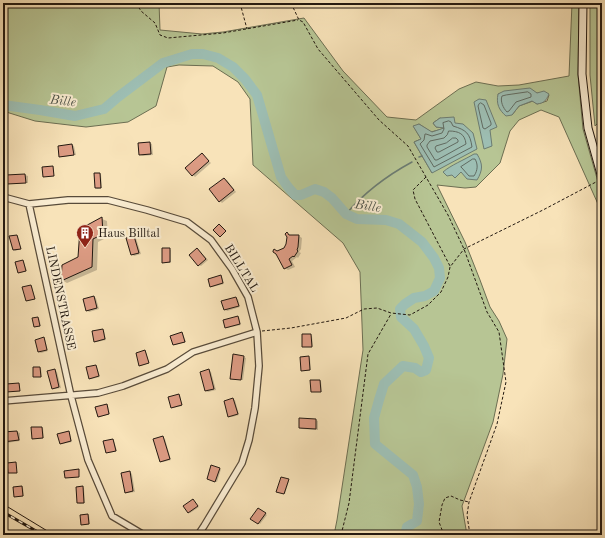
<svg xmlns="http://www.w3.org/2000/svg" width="605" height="538" font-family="'Old Standard TT',serif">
<rect width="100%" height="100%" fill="#f8e3b9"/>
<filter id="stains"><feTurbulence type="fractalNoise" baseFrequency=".005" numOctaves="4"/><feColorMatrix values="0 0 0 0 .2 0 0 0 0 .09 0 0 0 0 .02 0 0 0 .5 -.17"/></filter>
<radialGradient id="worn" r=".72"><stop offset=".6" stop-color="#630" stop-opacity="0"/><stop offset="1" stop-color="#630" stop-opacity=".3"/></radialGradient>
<path fill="#b7c594" stroke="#6c6e52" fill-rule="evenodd" d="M3,3H159L160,30L202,34L223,32L304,18L343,71L387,117L416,120L459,89L476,82L498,86L519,85L569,76L572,3H579L578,75L583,129L602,196V213L559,117L541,110L519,120L510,131L500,163L476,187L465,188L437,185L465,242L480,280L490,307L499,321L507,339L503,374L493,422L462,506L467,535H334L337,520L363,350L360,272L343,243L253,165L250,99L238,82L213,66L179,65L167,67L156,106L128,122L86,127L35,121L3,111ZM537,93L549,95L547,101L537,104L533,101L519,106L512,115L498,94ZM440,118L455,123L432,173L414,142L421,139L414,127L419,124L431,132L446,128L436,127L433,123Z
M590,3H602V119L595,126L590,75Z"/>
<path fill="#9dbeb3" stroke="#6c7c72" d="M530,88L537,93L544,91L549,94C546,101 544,103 537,104L532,101L519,106L512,115L506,116C499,110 496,104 498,94L504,91Z
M479,99L486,100L497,127L490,130L492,146L484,149L474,102Z
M454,117L455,123L463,124L473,133L477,149L432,173L414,142L421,139L413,126L419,124L432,132L444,128L436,127L433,123L440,118Z
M474,154H477C483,164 483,170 477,180L467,179L461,172L455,178L452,175L447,176L443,172C451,165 464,160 474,154Z"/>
<path fill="#0003" d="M150,143L152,144L153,155L143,156L140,155Z
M72,145L74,146L76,155L63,157L60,156Z
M202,155L211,163L195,177L193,175Z
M100,174H101L102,188L97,189L96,188Z
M25,175L28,176V183L10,184L8,183V176Z
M224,179L227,180L236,192L222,203L220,201Z
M102,219L107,221L108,237L98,242L97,270L67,283L62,280L79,258L81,230Z
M287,233L291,236H299L302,238L301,249L299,252L301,253L298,258L297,257L292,261L295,267L288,270L285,268L277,252L285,248L287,245Z
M17,236H18L21,249L15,251L14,250Z
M134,237L136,238L141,254L134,256L132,254Z
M169,249L171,250V263H164L163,262Z
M197,249L199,250L208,260L201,266L199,265Z
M23,261L24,262L27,271L20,273L19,272Z
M221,276L222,277L224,284L212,287L211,286Z
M31,286H32L35,299L28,301L26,300Z
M94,297L96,298L99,309L89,312L87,310Z
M236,298L238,299L240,307L227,311L225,309Z
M237,317H239L241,325L227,328L226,327Z
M38,318H39L41,326L37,327H35Z
M102,330H104L106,340L97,342L95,341Z
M182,334H183L186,342L175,345L174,344Z
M311,335L312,336L313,346L303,347Z
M44,338L45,339L48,351L41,353L39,352L37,340Z
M145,351L146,352L149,363L141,366L140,365Z
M243,357L246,358L243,380L233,379L231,378Z
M309,357L310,358L311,370L304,371L302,370Z
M96,366L97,367L100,377L91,379L90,378Z
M40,368H41L42,377H34Z
M55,370L57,372L61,388L55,389L53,388Z
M209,370L211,372L216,390L208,392L206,391Z
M311,381H321L322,392H312Z
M178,395H180L182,406L173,408L172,407Z
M233,399L235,400L239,415L232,417L229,416Z
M107,405L108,406L110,414L100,417L98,416Z
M300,419L316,420L318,421V430L302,429L300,428Z
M42,428H43L44,438L34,439L33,438Z
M17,432L20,433V441L6,443L4,441L3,433Z
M69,432L70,433L72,442L62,444L61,443Z
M163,437L165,439L171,460L163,462L161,461Z
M113,440L114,441L117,451L109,453H107Z
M219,469H221L217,482L209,479Z
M130,472L132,474L135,492L128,493L126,492Z
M288,480L289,481L285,494L278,492Z
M22,487L23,488L24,496L16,497L15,496Z
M82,487L84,488L85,503L80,504L78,503Z
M193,500L199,507L190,513L184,507Z
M259,509L267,515L260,524L252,518Z
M88,515H89L90,524L83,525L82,524Z"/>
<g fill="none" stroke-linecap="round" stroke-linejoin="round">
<path stroke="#606b62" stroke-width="1" d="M528,92L531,94V97L516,102L509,111L507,112C503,108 500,101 502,96L506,95Z
M481,103L484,105L491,123V125L485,129L483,128L478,106L479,104Z
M449,121L451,122L453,126C466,130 470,133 472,147L434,167L420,144L424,140L425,134H426L432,136L442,133L444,129L443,123Z
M449,131C459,131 465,134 466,144L437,160H435L427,147V145L430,141L444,138L447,135Z
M453,138H456L458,140V142L439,152H437L435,148L436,146L446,143Z
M473,159H475C478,164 478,170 474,176H469L462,168L461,167Z"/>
<path stroke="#6c7c72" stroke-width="1.5" d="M419,157L422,156
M346,214C364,193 388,175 412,162"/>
<path stroke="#9dbeb3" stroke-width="10" d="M3,105L40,110L75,116L104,109L118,97L163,63L192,54H203L218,58L233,67L245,79L257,95L281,177L288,187L295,195H301L315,189L324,192L332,198L346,214L357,219L386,220L399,224L422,242L434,258L439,268L440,278L434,291L425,296L414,298L405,304L400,309L401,317L414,329L424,346L429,358L426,370L421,372L415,368L403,366L384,384L379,400L374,418L375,444L413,475L417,487L419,504L417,521L407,527L405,535"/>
</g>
<path fill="#dc9b83" stroke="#221810" d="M150,142L151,154L139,155L138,143Z
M72,144L74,155L59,157L58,146Z
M202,153L209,161L192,176L185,168Z
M53,166L54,176L43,177L42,167Z
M94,173H100L101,188H95Z
M25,174L26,183L7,184L6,175Z
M224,178L234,190L219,202L209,189Z
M102,217L103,234L93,239L92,267L61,281L62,265L78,257L80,229Z
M219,224L226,231L220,237L213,230Z
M287,232L289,235H299L298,247L297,250L298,251L294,257L293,256L289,259L292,265L284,269L276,254L273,252V251L274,249L277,251L284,248L286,244L287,237L285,234Z
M17,235L21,249L13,250L9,236Z
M134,236L139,253L131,255L126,238Z
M162,248H170V262L162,263Z
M197,248L206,259L198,266L189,255Z
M23,260L26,271L18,273L15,262Z
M221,275L223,283L210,287L208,279Z
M31,285L35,299L26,301L22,287Z
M94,296L97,308L86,311L83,299Z
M236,297L239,306L224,310L221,301Z
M238,316L240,324L225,328L223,320Z
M38,317L40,326L34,327L32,318Z
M103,329L105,339L94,342L92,331Z
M182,332L185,342L173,345L170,336Z
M302,334H311L312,347H302Z
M44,337L47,350L38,352L35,340Z
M145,350L149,363L139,366L136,353Z
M233,354L244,356L241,380L230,379Z
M309,356L310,370L301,371L300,357Z
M96,365L99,376L89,379L86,367Z
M33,367H40L41,377H33Z
M55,369L59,387L52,389L47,371Z
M209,369L214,389L205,391L200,372Z
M310,380H320L321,392H311Z
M19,383L20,391L6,392V384Z
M179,394L182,405L171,408L168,397Z
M233,398L238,414L228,417L224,401Z
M107,404L109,414L98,417L95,407Z
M299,418L316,419V429L299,428Z
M31,427H42L43,438L32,439Z
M17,431L19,440L3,442V432Z
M69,431L71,441L60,444L57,434Z
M163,436L170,459L160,462L153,439Z
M113,439L116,451L106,453L103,441Z
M16,462L17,473H8L7,463Z
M211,465L220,468L215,482L207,479Z
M79,469V477L65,478L64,471Z
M130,471L133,491L125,493L121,473Z
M281,477L289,479L284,494L276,492Z
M22,486L23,496L14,497L13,487Z
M83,486L84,503H77L76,487Z
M193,499L198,506L188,513L183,506Z
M258,508L266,513L258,524L250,519Z
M88,514L89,524L81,525L80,515Z"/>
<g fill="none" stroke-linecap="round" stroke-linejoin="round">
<g stroke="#584b3a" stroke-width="8">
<path id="minor" d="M3,197L29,204L68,200H108L147,210L187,222L211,240L232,269L248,297L257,332L259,366L255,408L249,440L242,463L204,526L198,535
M29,204L71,396L88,460L112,516L144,535
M3,401L98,393L123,386L167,369L193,352L257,332"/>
</g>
<g stroke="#221810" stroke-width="9">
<path id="secondary" d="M583,3L582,74L588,128L602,178"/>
</g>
<path stroke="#221810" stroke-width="1" stroke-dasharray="3 2" stroke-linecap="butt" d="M136,3L141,11L155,23L160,35L168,38L223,33L298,20
M240,3L247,29
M291,3L299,20L303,22L318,49L379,120L408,146L448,215L464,249L487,312L499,332L506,382L497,424L469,502L467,515L470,535
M426,177L413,190L415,199L450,266
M262,331L291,328L346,318L364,309L377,308L391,313L410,315L428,305L441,292L448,277L450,267L464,249L543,210L596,182
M3,534L5,535
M341,535L349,503L368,354L391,314
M444,535L439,522L442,505L445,498L451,496L460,500L469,502"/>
<use href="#minor" stroke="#faedd2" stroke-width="5.5"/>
<use href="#secondary" stroke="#faedd2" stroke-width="7"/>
<path stroke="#221810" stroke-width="1" d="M3,504L54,535"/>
<g stroke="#221810" stroke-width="3">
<path id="rail" d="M3,512L43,535"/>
</g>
<use href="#rail" stroke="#faedd2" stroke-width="1.5" stroke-dasharray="4.5" stroke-linecap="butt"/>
</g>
<defs>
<g id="building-pin" transform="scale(0.9)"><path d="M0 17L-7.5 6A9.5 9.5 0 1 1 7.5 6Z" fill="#8f2418" stroke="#faedd2"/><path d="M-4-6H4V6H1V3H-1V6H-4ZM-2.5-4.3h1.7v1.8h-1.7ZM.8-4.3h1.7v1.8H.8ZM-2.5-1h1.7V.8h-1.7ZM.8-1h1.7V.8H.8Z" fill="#fff"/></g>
</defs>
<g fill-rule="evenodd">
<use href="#building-pin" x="85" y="233"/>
</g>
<g text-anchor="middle" stroke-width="4" stroke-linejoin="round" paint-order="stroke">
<g font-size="12" fill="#221810" stroke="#faedd2" text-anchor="start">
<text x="98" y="237">Haus Billtal</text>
</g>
<g font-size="12" fill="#221810" stroke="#faedd2">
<text transform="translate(242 268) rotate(58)" y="4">BILLTAL</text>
<text transform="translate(61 298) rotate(78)" y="4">LINDENSTRASSE</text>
</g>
<g font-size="13" font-style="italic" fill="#4d5249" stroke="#faedd2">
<text transform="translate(63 100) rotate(6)" y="5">Bille</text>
<text transform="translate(368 205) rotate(9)" y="5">Bille</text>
</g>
</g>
<rect width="605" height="538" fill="none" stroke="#f8e3b9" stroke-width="16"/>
<rect x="4" y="4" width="597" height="530" fill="none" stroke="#221810" stroke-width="2"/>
<rect x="8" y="8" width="589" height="522" fill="none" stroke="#221810"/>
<rect width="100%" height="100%" filter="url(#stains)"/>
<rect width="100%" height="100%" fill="url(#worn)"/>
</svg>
